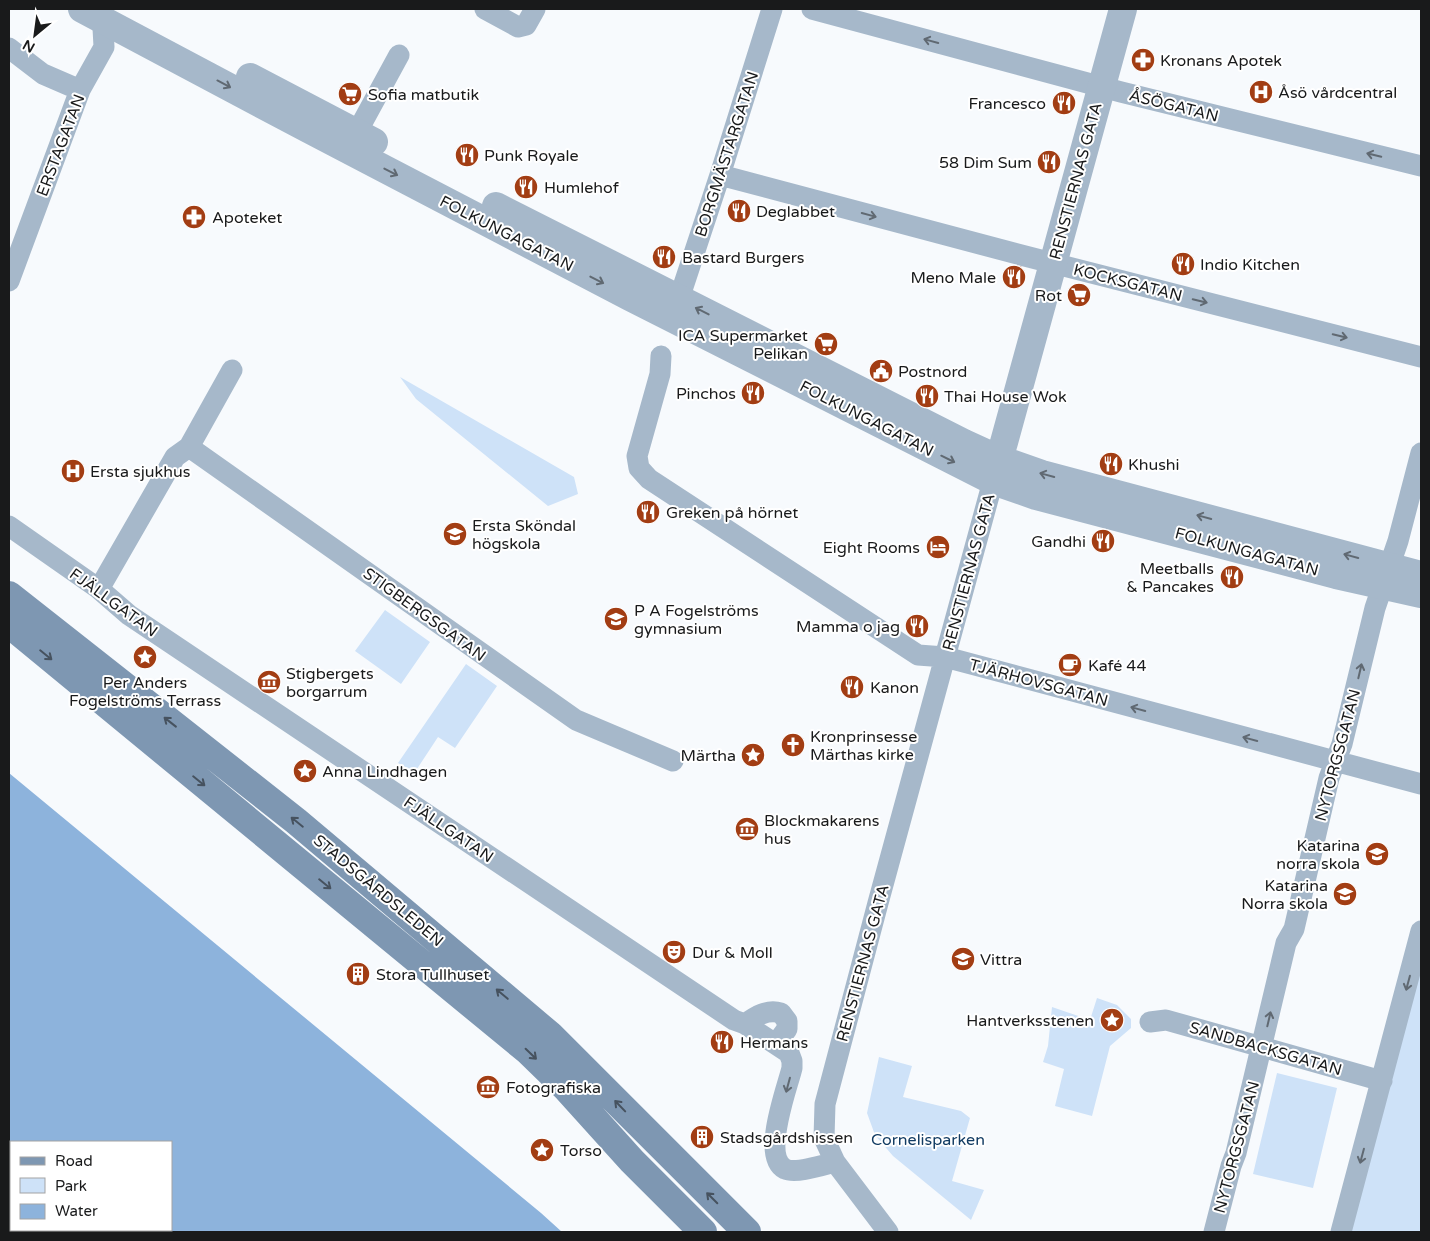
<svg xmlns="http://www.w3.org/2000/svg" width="1430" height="1241" font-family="'Varela Round',sans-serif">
<rect width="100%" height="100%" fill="#f7fafd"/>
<path fill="#cee2f8" d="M400,377L574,477L578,494L548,506L416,399Z
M385,610L430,642L401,684L355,651Z
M466,664L497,686L455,748L438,737L415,772L398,763Z
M1421,968V1232H1351Z
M1097,998L1117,1005L1131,1019V1028L1110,1046L1092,1116L1055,1106L1064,1069L1043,1062L1048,1046L1052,1007L1090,1020Z
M879,1057L912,1066L903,1097L961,1111L970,1118L952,1181L984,1190L971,1220L893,1156L875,1135L867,1113Z
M1277,1073L1337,1088L1313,1188L1253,1174Z"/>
<path fill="#8db3dc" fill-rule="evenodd" d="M9,773L541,1213L562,1232H9ZM11,1142H171V1230H11Z"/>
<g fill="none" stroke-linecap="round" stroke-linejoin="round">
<path stroke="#a6b8ca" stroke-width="21" d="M485,9L518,27L526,25L535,9
M812,9L1121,92L1421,166
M9,48L43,74L80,90
M350,145L399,55
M720,175L1021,255L1421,357
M9,281L80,90L104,47L102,9
M679,299L720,175L772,9
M661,356L660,374L637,456L639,468L649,479L918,655L945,657L1421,784
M189,447L576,720L673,761
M9,526L99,589L129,615L734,1020L745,1024L789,1053L792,1061V1068C787,1089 761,1156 785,1169C796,1174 823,1165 835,1162
M99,589L175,457L189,447L232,370
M1150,1022L1166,1020L1382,1081
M745,1024C756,1016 767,1009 781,1013L787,1021V1029L776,1044
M888,1232L835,1162L824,1138L825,1104L878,903L993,481
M1214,1232L1231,1166L1236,1153L1286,943L1294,929L1329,778L1342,744L1375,608L1398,541L1421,453
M1341,1232L1421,931"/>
<path stroke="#a6b8ca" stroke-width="28" d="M82,9L308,129L630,297L993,481L1036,496L1336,575L1421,594
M250,77L374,142
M496,206L964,443L999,459L1042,474L1421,575
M995,475L1123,9"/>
<path stroke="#7e97b2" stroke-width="28" d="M9,595L296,821L550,1035L747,1232
M9,624L528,1051L567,1089L632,1161L703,1232"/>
</g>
<defs><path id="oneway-shaft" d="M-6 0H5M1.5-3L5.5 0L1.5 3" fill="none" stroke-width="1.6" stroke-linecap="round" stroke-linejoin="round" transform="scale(1.25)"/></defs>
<g stroke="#606972">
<use href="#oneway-shaft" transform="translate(931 41) rotate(-165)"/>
<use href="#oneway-shaft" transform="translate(224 84) rotate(28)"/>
<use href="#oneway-shaft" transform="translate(1374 155) rotate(-166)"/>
<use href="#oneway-shaft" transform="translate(391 172) rotate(27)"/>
<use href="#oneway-shaft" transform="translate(869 215) rotate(15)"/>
<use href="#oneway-shaft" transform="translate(597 280) rotate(27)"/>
<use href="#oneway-shaft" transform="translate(1200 301) rotate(14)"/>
<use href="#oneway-shaft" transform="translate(702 311) rotate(-153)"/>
<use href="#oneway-shaft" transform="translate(1340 336) rotate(14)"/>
<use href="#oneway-shaft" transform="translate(948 459) rotate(26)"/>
<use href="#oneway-shaft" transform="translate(1047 475) rotate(-165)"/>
<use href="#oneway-shaft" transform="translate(1204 517) rotate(-165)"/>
<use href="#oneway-shaft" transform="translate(1351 556) rotate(-165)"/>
<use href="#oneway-shaft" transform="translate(1360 671) rotate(-77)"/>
<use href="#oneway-shaft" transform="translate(1138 709) rotate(-165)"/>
<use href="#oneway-shaft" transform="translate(1250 739) rotate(-165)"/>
<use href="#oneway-shaft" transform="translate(1408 983) rotate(105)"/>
<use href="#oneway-shaft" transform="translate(1269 1019) rotate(-77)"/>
<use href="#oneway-shaft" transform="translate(788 1085) rotate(105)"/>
<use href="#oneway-shaft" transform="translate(1362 1156) rotate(105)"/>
</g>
<g stroke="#46525f">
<use href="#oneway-shaft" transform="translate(46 655) rotate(39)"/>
<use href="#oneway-shaft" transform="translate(170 722) rotate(-142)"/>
<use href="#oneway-shaft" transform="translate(199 781) rotate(39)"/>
<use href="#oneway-shaft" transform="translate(297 822) rotate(-141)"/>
<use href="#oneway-shaft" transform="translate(325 884) rotate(39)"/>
<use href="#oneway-shaft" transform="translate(502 994) rotate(-140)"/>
<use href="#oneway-shaft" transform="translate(531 1054) rotate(44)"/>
<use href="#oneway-shaft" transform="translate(620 1106) rotate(-134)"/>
<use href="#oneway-shaft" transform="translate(712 1198) rotate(-135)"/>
</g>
<defs>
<g id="pharmacy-disc" transform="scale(1.25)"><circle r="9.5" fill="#a23d13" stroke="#fff"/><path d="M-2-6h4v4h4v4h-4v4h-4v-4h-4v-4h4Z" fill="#fff"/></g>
<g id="hospital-disc" transform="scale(1.25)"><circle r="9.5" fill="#a23d13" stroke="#fff"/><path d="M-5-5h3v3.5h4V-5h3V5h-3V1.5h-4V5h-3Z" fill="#fff"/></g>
<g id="supermarket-disc" transform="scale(1.25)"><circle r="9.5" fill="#a23d13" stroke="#fff"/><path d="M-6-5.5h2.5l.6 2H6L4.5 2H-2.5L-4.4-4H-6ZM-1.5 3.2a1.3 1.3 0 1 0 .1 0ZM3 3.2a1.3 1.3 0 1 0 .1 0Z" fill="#fff"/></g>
<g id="restaurant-disc" transform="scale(1.25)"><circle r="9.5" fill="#a23d13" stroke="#fff"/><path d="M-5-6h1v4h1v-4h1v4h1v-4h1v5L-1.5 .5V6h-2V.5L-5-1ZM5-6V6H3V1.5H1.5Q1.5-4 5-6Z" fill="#fff"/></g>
<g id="civic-disc" transform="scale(1.25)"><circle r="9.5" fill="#a23d13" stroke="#fff"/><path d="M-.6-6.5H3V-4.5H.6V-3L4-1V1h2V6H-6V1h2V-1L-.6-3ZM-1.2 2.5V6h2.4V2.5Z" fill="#fff"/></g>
<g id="university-disc" transform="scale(1.25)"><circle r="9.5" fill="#a23d13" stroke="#fff"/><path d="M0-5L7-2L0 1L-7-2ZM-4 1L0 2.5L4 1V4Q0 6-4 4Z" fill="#fff"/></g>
<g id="hotel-disc" transform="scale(1.25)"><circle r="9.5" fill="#a23d13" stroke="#fff"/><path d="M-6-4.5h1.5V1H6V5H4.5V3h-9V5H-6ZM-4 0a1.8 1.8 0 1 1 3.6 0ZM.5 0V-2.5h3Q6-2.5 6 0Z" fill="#fff"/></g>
<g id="school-disc" transform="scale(1.25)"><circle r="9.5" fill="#a23d13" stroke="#fff"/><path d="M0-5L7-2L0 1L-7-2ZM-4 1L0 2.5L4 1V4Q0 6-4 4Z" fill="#fff"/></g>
<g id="sight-disc" transform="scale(1.25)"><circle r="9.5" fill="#a23d13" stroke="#fff"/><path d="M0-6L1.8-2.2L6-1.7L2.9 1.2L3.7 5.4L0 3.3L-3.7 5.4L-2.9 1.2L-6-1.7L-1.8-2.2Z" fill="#fff"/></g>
<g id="cafe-disc" transform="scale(1.25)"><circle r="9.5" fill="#a23d13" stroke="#fff"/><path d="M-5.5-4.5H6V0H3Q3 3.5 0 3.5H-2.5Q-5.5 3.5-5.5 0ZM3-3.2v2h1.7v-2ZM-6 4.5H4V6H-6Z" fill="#fff"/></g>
<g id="museum-disc" transform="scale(1.25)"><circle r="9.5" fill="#a23d13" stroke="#fff"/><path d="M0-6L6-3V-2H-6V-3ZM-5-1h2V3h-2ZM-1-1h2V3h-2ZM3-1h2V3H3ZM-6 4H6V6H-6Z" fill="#fff"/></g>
<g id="church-disc" transform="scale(1.25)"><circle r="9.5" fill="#a23d13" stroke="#fff"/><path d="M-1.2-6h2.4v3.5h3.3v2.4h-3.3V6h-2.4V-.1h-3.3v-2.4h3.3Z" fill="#fff"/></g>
<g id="theatre-disc" transform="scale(1.25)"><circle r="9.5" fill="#a23d13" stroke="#fff"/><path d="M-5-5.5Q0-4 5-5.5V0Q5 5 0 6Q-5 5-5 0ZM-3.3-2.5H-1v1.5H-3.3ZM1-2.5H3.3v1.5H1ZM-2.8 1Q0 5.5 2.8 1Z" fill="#fff"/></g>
<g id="building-disc" transform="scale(1.25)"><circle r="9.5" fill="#a23d13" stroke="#fff"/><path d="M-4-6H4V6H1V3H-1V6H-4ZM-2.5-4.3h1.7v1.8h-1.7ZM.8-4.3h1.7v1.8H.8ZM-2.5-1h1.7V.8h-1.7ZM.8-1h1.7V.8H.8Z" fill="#fff"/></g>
</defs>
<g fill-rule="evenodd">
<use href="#pharmacy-disc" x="1143" y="60"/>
<use href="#hospital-disc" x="1261" y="92"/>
<use href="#supermarket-disc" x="350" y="94"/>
<use href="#restaurant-disc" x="1064" y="103"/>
<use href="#restaurant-disc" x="467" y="155"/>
<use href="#restaurant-disc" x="1049" y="162"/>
<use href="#restaurant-disc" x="526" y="187"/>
<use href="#restaurant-disc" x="739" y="211"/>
<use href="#pharmacy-disc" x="194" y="217"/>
<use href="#restaurant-disc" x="664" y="257"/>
<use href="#restaurant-disc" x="1183" y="264"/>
<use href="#restaurant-disc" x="1014" y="277"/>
<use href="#supermarket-disc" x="1079" y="295"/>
<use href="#supermarket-disc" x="826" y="344"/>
<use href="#civic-disc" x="881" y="371"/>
<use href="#restaurant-disc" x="753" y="393"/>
<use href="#restaurant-disc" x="927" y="396"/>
<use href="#restaurant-disc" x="1111" y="464"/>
<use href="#hospital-disc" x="73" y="471"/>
<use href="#restaurant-disc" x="648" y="512"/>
<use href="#university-disc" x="455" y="534"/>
<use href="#restaurant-disc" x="1103" y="541"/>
<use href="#hotel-disc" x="938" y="547"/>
<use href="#restaurant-disc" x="1232" y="577"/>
<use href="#school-disc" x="616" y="619"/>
<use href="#restaurant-disc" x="917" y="626"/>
<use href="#sight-disc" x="145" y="657"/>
<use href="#cafe-disc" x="1070" y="665"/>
<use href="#museum-disc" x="269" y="682"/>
<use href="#restaurant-disc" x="852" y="687"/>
<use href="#church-disc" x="793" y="745"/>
<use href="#sight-disc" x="753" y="755"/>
<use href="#sight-disc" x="305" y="771"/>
<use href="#museum-disc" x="747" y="829"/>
<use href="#school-disc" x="1377" y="854"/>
<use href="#school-disc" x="1345" y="894"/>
<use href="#theatre-disc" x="674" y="952"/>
<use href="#school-disc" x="963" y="959"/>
<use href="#building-disc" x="358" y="974"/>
<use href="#sight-disc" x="1112" y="1020"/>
<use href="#restaurant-disc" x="722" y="1042"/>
<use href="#museum-disc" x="488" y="1087"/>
<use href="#building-disc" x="702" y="1137"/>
<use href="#sight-disc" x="542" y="1150"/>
</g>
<g text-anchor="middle" stroke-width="4" stroke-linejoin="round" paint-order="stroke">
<g font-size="16" fill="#191a1b" stroke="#fff" text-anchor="start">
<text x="1160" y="66">Kronans Apotek</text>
<text x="1278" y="98">Åsö vårdcentral</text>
<text x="368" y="100">Sofia matbutik</text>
<text x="1046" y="109" text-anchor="end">Francesco</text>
<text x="484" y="161">Punk Royale</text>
<text x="1032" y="168" text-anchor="end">58 Dim Sum</text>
<text x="544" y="193">Humlehof</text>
<text x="756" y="217">Deglabbet</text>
<text x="212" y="223">Apoteket</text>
<text x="682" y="263">Bastard Burgers</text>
<text x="1200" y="270">Indio Kitchen</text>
<text x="996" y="283" text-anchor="end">Meno Male</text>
<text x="1062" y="301" text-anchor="end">Rot</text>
<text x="808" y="341" text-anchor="end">ICA Supermarket<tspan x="808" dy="18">Pelikan</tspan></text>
<text x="898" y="377">Postnord</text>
<text x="736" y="399" text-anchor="end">Pinchos</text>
<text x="944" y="402">Thai House Wok</text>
<text x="1128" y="470">Khushi</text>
<text x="90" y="477">Ersta sjukhus</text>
<text x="666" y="518">Greken på hörnet</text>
<text x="472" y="531">Ersta Sköndal<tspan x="472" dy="18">högskola</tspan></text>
<text x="1086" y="547" text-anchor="end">Gandhi</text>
<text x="920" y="553" text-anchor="end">Eight Rooms</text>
<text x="1214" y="574" text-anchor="end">Meetballs<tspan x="1214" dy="18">&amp; Pancakes</tspan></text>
<text x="634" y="616">P A Fogelströms<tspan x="634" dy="18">gymnasium</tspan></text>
<text x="900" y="632" text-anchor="end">Mamma o jag</text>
<text x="1088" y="671">Kafé 44</text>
<text x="286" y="679">Stigbergets<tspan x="286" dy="18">borgarrum</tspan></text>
<text x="145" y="688" text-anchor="middle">Per Anders<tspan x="145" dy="18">Fogelströms Terrass</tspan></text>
<text x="870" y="693">Kanon</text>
<text x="810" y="742">Kronprinsesse<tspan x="810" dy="18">Märthas kirke</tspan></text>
<text x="736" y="761" text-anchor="end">Märtha</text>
<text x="322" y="777">Anna Lindhagen</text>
<text x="764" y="826">Blockmakarens<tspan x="764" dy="18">hus</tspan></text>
<text x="1360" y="851" text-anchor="end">Katarina<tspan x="1360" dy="18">norra skola</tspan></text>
<text x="1328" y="891" text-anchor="end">Katarina<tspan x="1328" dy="18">Norra skola</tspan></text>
<text x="692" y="958">Dur &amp; Moll</text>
<text x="980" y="965">Vittra</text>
<text x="376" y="980">Stora Tullhuset</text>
<text x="1094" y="1026" text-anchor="end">Hantverksstenen</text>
<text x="740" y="1048">Hermans</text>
<text x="506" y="1093">Fotografiska</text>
<text x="720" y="1143">Stadsgårdshissen</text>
<text x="560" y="1156">Torso</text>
</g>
<g font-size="16" fill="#191a1b" stroke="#fff">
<text transform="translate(1174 105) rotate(14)" y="6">ÅSÖGATAN</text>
<text transform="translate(60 145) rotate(-69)" y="6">ERSTAGATAN</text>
<text transform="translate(726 154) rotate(-72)" y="6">BORGMÄSTARGATAN</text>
<text transform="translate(1075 181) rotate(-75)" y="6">RENSTIERNAS GATA</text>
<text transform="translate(507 233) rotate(27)" y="6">FOLKUNGAGATAN</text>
<text transform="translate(1128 282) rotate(14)" y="6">KOCKSGATAN</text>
<text transform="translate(867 418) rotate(27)" y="6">FOLKUNGAGATAN</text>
<text transform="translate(1247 551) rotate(15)" y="6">FOLKUNGAGATAN</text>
<text transform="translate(968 572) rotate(-75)" y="6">RENSTIERNAS GATA</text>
<text transform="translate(114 602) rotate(36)" y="6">FJÄLLGATAN</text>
<text transform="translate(425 614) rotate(36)" y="6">STIGBERGSGATAN</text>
<text transform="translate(1039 682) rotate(15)" y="6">TJÄRHOVSGATAN</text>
<text transform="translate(1337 755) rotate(-75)" y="6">NYTORGSGATAN</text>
<text transform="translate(449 829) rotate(34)" y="6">FJÄLLGATAN</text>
<text transform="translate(379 890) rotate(40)" y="6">STADSGÅRDSLEDEN</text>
<text transform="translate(862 963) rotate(-75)" y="6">RENSTIERNAS GATA</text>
<text transform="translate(1266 1048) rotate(16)" y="6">SANDBACKSGATAN</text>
<text transform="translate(1236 1147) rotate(-75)" y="6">NYTORGSGATAN</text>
</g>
<g font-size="16" fill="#123c63" stroke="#fff">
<text x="928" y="1145">Cornelisparken</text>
</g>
</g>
<rect width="1430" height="1241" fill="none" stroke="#191a1b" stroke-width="20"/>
<rect x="10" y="1141" width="162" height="90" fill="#ffffff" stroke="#a3a3a4"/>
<rect x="20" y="1157" width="25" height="8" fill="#7e97b2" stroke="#a3a3a4"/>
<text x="55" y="1166" font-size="15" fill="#191a1b">Road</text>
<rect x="20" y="1178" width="25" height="15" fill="#cee2f8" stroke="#a3a3a4"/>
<text x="55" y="1191" font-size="15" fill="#191a1b">Park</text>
<rect x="20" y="1204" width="25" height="15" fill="#8db3dc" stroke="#a3a3a4"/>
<text x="55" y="1216" font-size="15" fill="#191a1b">Water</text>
<g transform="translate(35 35) rotate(209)" stroke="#ffffff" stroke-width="4" paint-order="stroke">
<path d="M0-4L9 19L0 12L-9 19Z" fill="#191a1b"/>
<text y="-8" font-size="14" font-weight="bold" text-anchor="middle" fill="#191a1b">N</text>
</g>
</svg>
